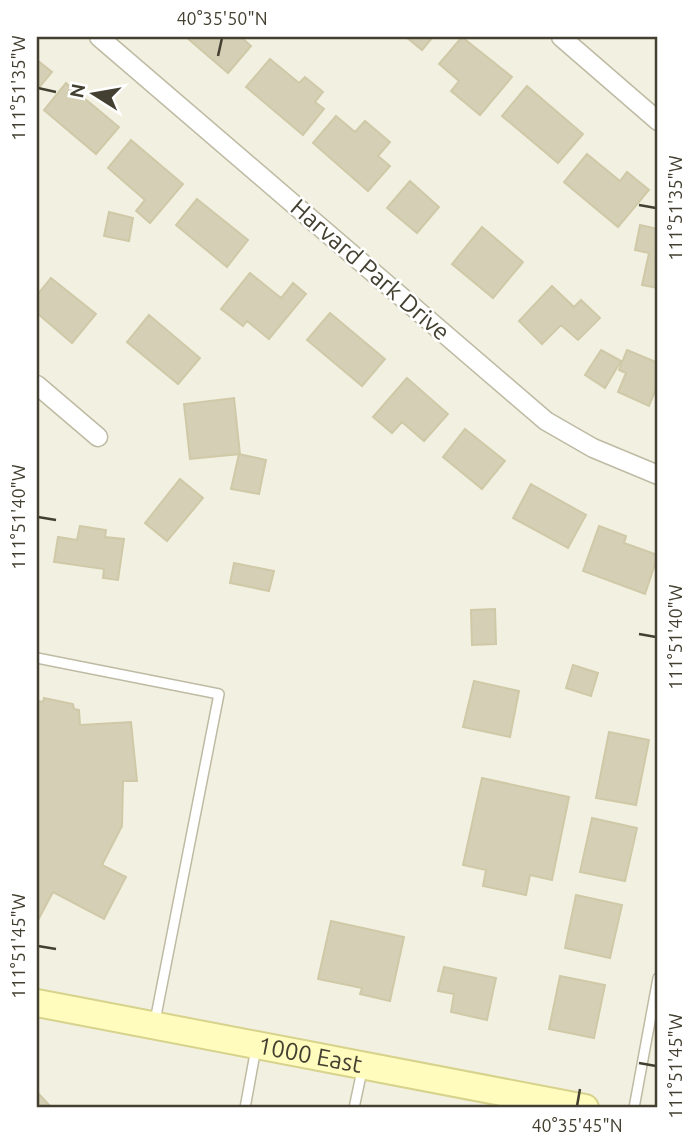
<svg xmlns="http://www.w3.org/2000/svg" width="695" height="1145" font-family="Ubuntu,sans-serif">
<rect width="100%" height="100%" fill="#f2f1e1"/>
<path fill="#d4cfb5" stroke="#d0c9a8" stroke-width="2" d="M186,37H241L251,46L228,73Z
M406,37H433L422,50Z
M462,37L512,77L480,115L451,91L459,81L439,64Z
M270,59L299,83L305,77L323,92L315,102L324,109L303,135L246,87Z
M37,60L52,72L37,90Z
M66,83L119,127L96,154L44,110Z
M527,86L583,134L558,163L502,116Z
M336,116L355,132L365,121L390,142L378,156L390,166L368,191L313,143Z
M131,140L183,184L150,223L136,211L145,200L108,168Z
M587,154L620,181L627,172L649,190L618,227L564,182Z
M410,181L439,207L417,233L387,208Z
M197,199L248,240L227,267L176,225Z
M109,212L133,218L129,241L104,236Z
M640,225L658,229V288L642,285L649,253L635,250Z
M482,227L523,262L493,298L452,264Z
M250,273L281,298L293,283L306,294L269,339L247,321L243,326L221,309Z
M51,278L96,314L72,343L37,313V295Z
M552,286L574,307L581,300L600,318L578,340L561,325L542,344L519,321Z
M330,313L385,359L362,386L307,340Z
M149,315L200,358L178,384L127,342Z
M601,350L621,361L605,388L585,375Z
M627,350L658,363V384L649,406L618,392L626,373L619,370Z
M407,378L448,414L424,441L402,422L392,433L373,417Z
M234,398L240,454L190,459L184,404Z
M465,429L505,461L482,489L443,457Z
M239,454L266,460L259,494L231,489Z
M180,479L203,498L167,541L145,523Z
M531,484L586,515L568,548L513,518Z
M80,526L106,530L105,537L124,539L118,580L103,578L104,569L54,562L58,537L77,540Z
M599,526L626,536L624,543L658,555L645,594L583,571Z
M234,563L274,571L269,591L230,583Z
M495,609L496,644L472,645L471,610Z
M573,665L598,673L591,696L566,688Z
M474,681L519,691L510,737L463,727Z
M44,698L73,704L74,709L79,710L80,725L131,722L137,781H123L122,826L102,865L126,877L104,919L53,892L37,922V701L43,702Z
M609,732L649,740L636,805L596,798Z
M482,778L569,797L552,880L530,875L526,895L483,886L486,870L463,865Z
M592,818L637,828L625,881L580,872Z
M576,895L622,905L610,958L565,948Z
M331,921L404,937L390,1001L360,994L362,988L318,979Z
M444,967L496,978L487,1020L451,1012L454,994L438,991Z
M560,976L605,985L594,1038L549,1029Z
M37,1092L52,1108H37Z"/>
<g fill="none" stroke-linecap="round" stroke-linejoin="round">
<g stroke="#bebaa3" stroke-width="12">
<path id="lane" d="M37,658L219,694L155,1021
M245,1108L256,1048
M354,1108L363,1066
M634,1108L658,978"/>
</g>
<g stroke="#bebaa3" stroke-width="21">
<path id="street" d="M99,37L546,421L593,448L658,475
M561,37L658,121
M37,385L98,437"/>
</g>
<g stroke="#d7d28c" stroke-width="30">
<g id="secondary">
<path id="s1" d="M37,1003L585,1108"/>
</g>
</g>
<use href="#lane" stroke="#fff" stroke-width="9"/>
<use href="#street" stroke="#fff" stroke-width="18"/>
<use href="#secondary" stroke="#fffcbe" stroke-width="26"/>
</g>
<path fill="none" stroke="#444031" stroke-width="2.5" d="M218,56L222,38M38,88L56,92M639,205L656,208M38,517L56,520M639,634L656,637M38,946L56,949M639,1063L656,1066M577,1106L580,1089"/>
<g text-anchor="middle" stroke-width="5" stroke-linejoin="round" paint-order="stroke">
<g font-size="24" fill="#444031" stroke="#fff">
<text transform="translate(370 270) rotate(41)" y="8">Harvard Park Drive</text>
<text dy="8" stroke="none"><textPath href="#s1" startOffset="278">1000 East</textPath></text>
</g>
</g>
<rect width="695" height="1145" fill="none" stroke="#ffffff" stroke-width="77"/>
<g transform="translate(94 94) rotate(281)" stroke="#ffffff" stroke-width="5" paint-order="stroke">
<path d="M0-5L12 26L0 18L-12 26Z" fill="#444031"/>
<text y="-10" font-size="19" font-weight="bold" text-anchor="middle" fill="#444031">N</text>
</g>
<rect x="38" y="38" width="618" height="1068" fill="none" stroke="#444031" stroke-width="2.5"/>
<g font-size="18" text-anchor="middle" fill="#444031">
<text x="222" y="25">40°35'50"N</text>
<text transform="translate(19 88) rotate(-90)" y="6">111°51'35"W</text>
<text transform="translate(676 208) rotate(-90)" y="6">111°51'35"W</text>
<text transform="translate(19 517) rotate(-90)" y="6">111°51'40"W</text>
<text transform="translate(676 637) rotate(-90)" y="6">111°51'40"W</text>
<text transform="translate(19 946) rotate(-90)" y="6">111°51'45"W</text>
<text transform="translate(676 1066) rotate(-90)" y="6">111°51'45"W</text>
<text x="577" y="1132">40°35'45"N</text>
</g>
</svg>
